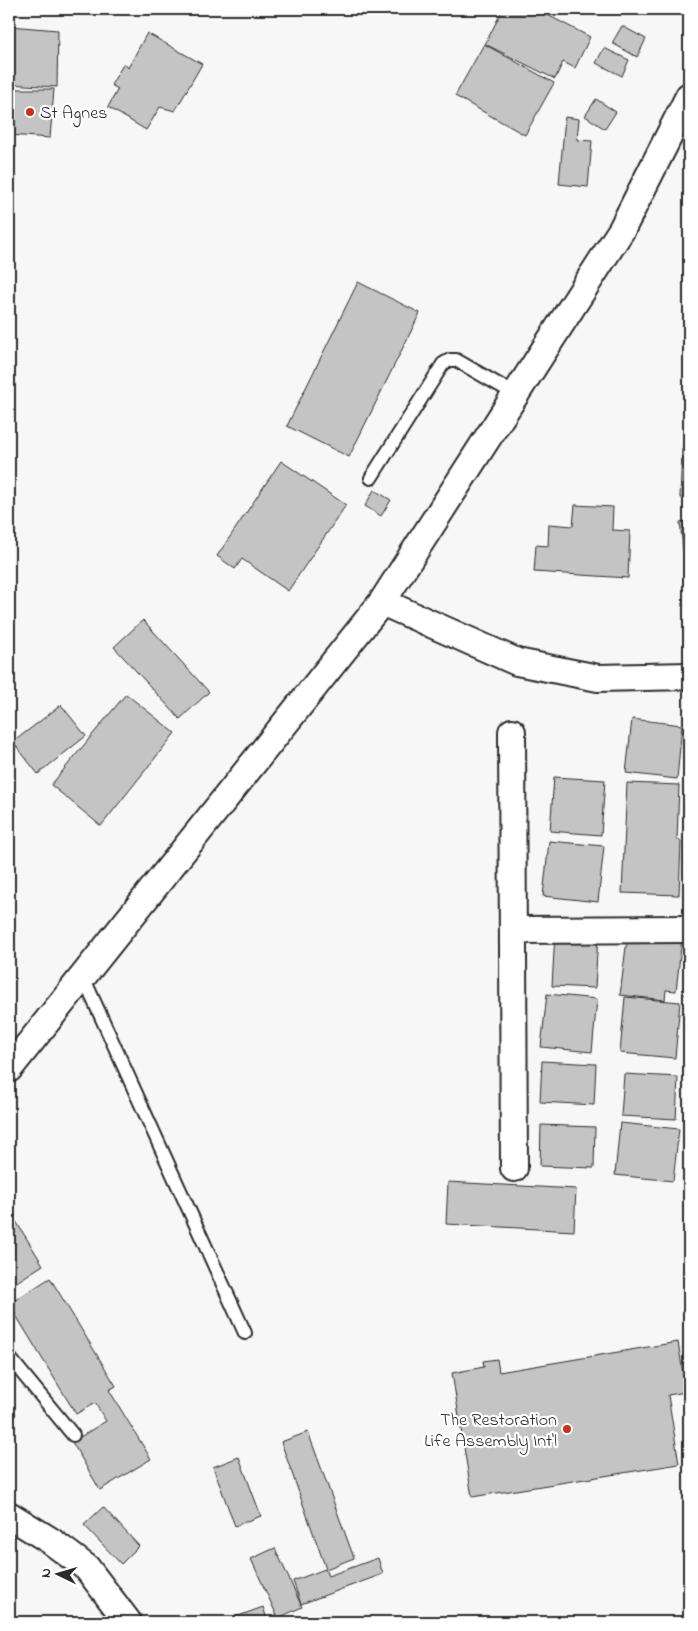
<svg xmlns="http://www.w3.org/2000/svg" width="698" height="1631" font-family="'Indie Flower',sans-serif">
<rect width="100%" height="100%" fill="#f7f7f7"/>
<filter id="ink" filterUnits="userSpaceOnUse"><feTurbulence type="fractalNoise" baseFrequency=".02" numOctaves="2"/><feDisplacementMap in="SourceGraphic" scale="10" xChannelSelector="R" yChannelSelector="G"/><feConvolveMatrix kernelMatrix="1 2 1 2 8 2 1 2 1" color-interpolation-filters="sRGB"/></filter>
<g filter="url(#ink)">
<path fill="#c4c4c4" stroke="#2b2b2b" d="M503,9H536L590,37L575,68L563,62L555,79L485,44Z
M9,26L58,30L57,87L9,84Z
M622,26L646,39L637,57L612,43Z
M147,33L202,64L175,111L160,107L146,130L108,107L118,89L111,85L124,63L128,68Z
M484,44L554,83L525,135L455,96Z
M604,48L629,60L622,76L596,63Z
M9,89H54L50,138L9,135Z
M596,99L616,112L605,129L585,116Z
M565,117L579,119L577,140L592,141L588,187L559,184Z
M358,282L420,313L349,457L287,426Z
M687,330H689V347H686Z
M682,449H689V499L680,498Z
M281,461L346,505L288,591L242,559L235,569L217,556Z
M374,490L391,500L381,516L365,506Z
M575,505L613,507L612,530L630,531L628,578L534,572L536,545L548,546L549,524L573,526Z
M689,521V602L680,522Z
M143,620L209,692L180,719L114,647Z
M126,694L175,733L101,826L51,785Z
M61,705L86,736L38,774L13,742Z
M632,719L682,725L677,779L626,773Z
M554,777L605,780L601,835L550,831Z
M627,783L679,785L677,840L681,841L679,895L622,893Z
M549,841L604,846L598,902L543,896Z
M628,931L682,938L676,991L666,990L665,1000L620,995Z
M555,933L598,935L595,988L552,986Z
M547,994L597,999L592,1052L541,1047Z
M625,997L680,1002L675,1058L620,1053Z
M542,1061L596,1064L594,1105L540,1102Z
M624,1074L678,1077L676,1119L621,1116Z
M620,1123L679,1129L673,1181L615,1175Z
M541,1125L595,1127L594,1168L540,1166Z
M448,1182L576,1189L574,1231L446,1224Z
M9,1210L43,1265L9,1287Z
M50,1278L116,1386L109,1390L151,1459L100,1490L72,1442L106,1421L95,1403L76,1414L9,1304Z
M678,1342L686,1392L668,1395L679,1464L472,1497L452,1373L484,1367L483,1361L497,1359L499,1372Z
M308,1432L354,1558L326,1569L281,1442Z
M239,1457L261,1516L235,1526L213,1467Z
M103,1507L139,1546L121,1564L84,1525Z
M275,1548L302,1607L278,1618L251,1559Z
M378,1558L383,1574L301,1604L293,1581L325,1569L328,1576Z
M263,1607L268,1622H225V1621Z"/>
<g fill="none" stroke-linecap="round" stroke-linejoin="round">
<g stroke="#2b2b2b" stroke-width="16">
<path id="service" d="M371,478L443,364L450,360H456L515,394
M83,977L245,1333
M9,1357L73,1435"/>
</g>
<g stroke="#2b2b2b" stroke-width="30">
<path id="minor" d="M382,602L517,662L598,678L689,676
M512,732L514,1168
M513,930L689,929
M9,1069L382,602L622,229L689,96
M9,1515L51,1541L87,1568L128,1622"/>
</g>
<use href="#service" stroke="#fff" stroke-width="12"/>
<use href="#minor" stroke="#fff" stroke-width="26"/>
</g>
</g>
<g fill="#c8321e" stroke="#fff" stroke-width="2">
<circle cx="30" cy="112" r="5"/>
<circle cx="567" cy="1429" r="5"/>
</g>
<g text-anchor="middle" stroke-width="4.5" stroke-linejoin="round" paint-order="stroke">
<g font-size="18" fill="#2b2b2b" stroke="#fff" text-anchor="start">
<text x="40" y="118">St Agnes</text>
<text x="557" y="1425" text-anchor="end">The Restoration<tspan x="557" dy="21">Life Assembly Int'l</tspan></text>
</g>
</g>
<rect width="698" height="1631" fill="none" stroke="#fff" stroke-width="30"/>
<rect x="15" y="15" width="668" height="1601" fill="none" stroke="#2b2b2b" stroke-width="2" filter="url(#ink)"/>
<g transform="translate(58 1574) rotate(275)" stroke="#ffffff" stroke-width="4" paint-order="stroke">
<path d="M0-4L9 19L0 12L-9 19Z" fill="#2b2b2b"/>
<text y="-8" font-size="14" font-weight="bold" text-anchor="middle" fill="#2b2b2b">N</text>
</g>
</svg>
